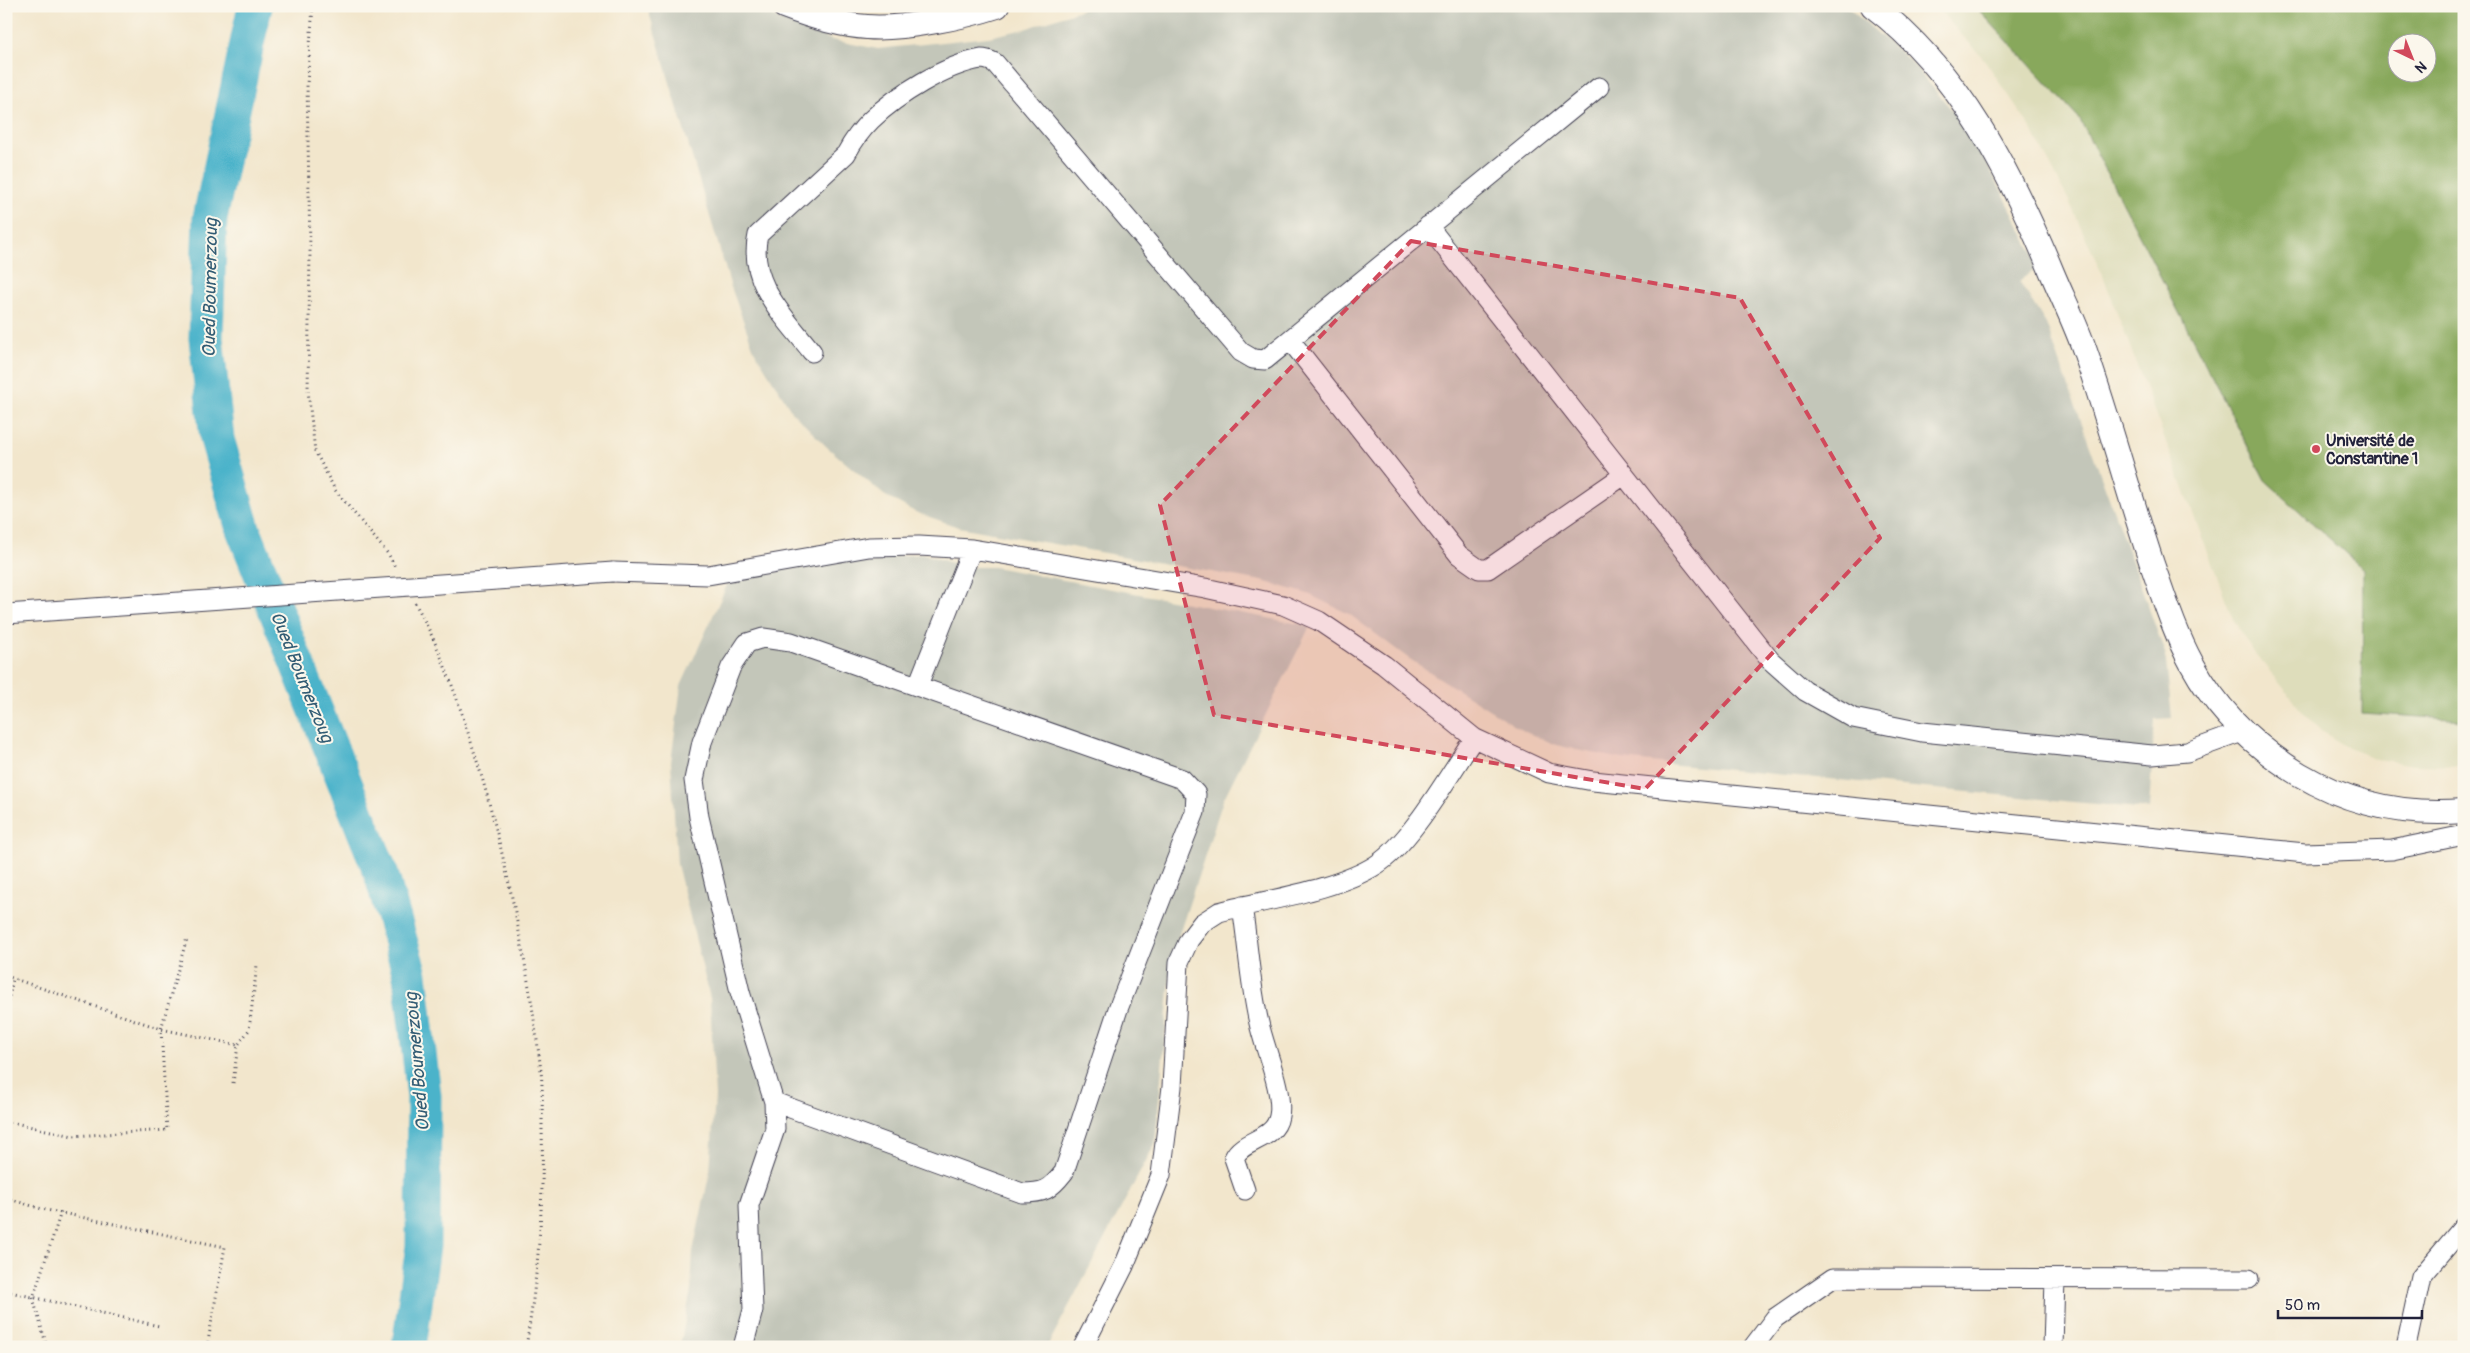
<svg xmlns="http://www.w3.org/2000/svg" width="2470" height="1353" font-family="Pangolin,sans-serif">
<rect width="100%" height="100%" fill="#fbf7ec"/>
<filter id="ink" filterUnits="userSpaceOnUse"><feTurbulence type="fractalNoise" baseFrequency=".02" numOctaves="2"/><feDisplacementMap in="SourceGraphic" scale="10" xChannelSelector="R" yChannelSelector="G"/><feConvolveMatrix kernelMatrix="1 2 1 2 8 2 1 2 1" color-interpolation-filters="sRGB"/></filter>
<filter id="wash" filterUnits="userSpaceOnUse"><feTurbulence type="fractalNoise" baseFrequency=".0096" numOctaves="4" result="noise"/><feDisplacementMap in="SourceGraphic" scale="20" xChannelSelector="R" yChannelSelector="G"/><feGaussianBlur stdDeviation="1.12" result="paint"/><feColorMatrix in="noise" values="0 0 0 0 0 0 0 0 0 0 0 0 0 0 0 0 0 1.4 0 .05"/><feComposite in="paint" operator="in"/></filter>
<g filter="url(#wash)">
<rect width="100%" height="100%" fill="#f2e6cc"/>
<path fill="#deddbb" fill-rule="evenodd" d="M1935,6H2464V766L2414,765L2378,759L2350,749L2323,732L2305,714L2253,651L2233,619L2104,278L2068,199L2031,128L1984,59ZM2398,42H2428V72H2398Z"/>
<path fill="#c3c6b9" d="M647,6H755L774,17L832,40L878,49L989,37L1025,29L1092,6H1846L1909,60L1965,125L1997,182L2040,266L2019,281L2046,324L2165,653L2172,718L2155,719L2149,809L1678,765L1623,759L1577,750L1557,745L1523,731L1408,658L1349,614L1308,594L1262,581L959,527L915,512L884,495L827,447L793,413L754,350L731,287Z
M924,554L964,567H994L1310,626L1223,800L1172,956L1155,1144L1047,1347H680L691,1290L693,1251L710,1171L715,1096L710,998L677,864L671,762L681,686L728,583L731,568Z"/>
<path fill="#88a85c" stroke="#55654c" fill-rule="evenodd" d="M1975,6H2464V720L2362,713L2363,569L2265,480L2079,118ZM2398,42H2428V72H2398Z"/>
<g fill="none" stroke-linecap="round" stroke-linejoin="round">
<path stroke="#4bb3ca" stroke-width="35" d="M255,6L210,218L206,338L217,439L243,529L381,873L410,975L424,1096L423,1246L409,1347"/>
</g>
</g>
<g filter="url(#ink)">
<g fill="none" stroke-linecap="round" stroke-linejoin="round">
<g stroke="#413f51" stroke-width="21">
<path id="minor" d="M1428,226L1770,660L1805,691L1853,718L1922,732L2152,755L2187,752L2242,732
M1290,340L1459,555L1479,569H1488L1624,475
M812,352C785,317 747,282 758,235L846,154C853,141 861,130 871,120C897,95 945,65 981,59C985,59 991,61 995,63L1241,352L1253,359L1265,360L1599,87
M613,572L708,575L869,547L919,546L972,549L1205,588L1283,605L1319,621L1384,665L1474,738L1549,773L1593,781L2305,853L2392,850L2464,835
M918,685L972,549
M1242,906C1248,944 1250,985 1259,1023C1264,1047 1284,1093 1279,1116C1275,1141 1242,1139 1234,1158L1245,1190
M743,1347L753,1310L749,1205L775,1129L774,1102L740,992L699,817L694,780L702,742L731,667L747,643L763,638L791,642L1182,779L1196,794L1195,812L1118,1009L1064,1172C1050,1190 1044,1193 1022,1193L774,1102
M1083,1347L1124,1266L1161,1175L1172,1087L1179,962L1189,940L1202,923L1219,912C1265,900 1337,890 1376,865C1411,843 1450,773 1474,738
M1753,1347L1775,1318L1833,1278L2249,1279
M2053,1347L2055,1279
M2406,1347L2421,1277L2464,1226"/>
</g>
<g stroke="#413f51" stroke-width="26">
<path id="major" d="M784,6C810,16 839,25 867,27C901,30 964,17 997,6
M1873,6C1961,73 2011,174 2053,275C2064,301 2077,327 2086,354C2110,423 2129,495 2152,564C2164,598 2175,633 2192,664C2217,710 2255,747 2299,774C2350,804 2405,816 2464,811"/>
</g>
<path stroke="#413f51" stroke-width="3" stroke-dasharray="1 4" stroke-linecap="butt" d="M313,6L307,84L310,251L308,391L315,451L335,490L389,555L396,569
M415,603C445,656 463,716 481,774C509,871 529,972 541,1071C543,1090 542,1110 542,1129C544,1203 538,1274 526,1347
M6,976L161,1029L238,1045
M6,1011L13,979
M233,1083L238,1045L249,1030L257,965
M6,1121L73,1136L167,1130L161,1029L187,938
M6,1198L42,1209L225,1247L207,1347
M6,1291L159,1326
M47,1347L33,1298L61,1212"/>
<use href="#minor" stroke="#fff" stroke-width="19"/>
<use href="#major" stroke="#fff" stroke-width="24"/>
<g stroke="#413f51" stroke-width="21" stroke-linecap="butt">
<path id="minor-bridge" d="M6,614L613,572"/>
</g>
<use href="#minor-bridge" stroke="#fff" stroke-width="19"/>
</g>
</g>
<path fill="#d1495b" fill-opacity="0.2" stroke="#d1495b" stroke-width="4" stroke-dasharray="10 6" stroke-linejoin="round" d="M1411,241L1740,298L1880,538L1645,789L1214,715L1160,505Z"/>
<circle fill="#d1495b" stroke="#fbf7ec" stroke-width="2" cx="2316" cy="449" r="5"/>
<g text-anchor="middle" stroke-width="4" stroke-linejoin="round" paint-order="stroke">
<g font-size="16" font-weight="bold" fill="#22223b" stroke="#fbf7ec" text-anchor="start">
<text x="2326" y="446">Université de<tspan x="2326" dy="18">Constantine 1</tspan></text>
</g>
<g font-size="18" font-style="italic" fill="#325c74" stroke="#fbf7ec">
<text transform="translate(210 288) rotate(-89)" y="6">Oued Boumerzoug</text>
<text transform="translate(302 677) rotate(68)" y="6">Oued Boumerzoug</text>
<text transform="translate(417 1062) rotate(-95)" y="6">Oued Boumerzoug</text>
</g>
</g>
<rect width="2470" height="1353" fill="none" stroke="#fbf7ec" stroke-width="25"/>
<g transform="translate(2412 58) rotate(137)"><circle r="24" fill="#fbf7ec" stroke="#a4a2a5"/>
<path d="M0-4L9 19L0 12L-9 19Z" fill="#d1495b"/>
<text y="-8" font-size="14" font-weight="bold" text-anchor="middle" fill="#22223b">N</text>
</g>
<path d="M2278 1310v8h144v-8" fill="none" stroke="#22223b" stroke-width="2.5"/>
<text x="2285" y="1310" font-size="15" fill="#22223b" stroke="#fbf7ec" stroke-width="4" paint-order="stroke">50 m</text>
</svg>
